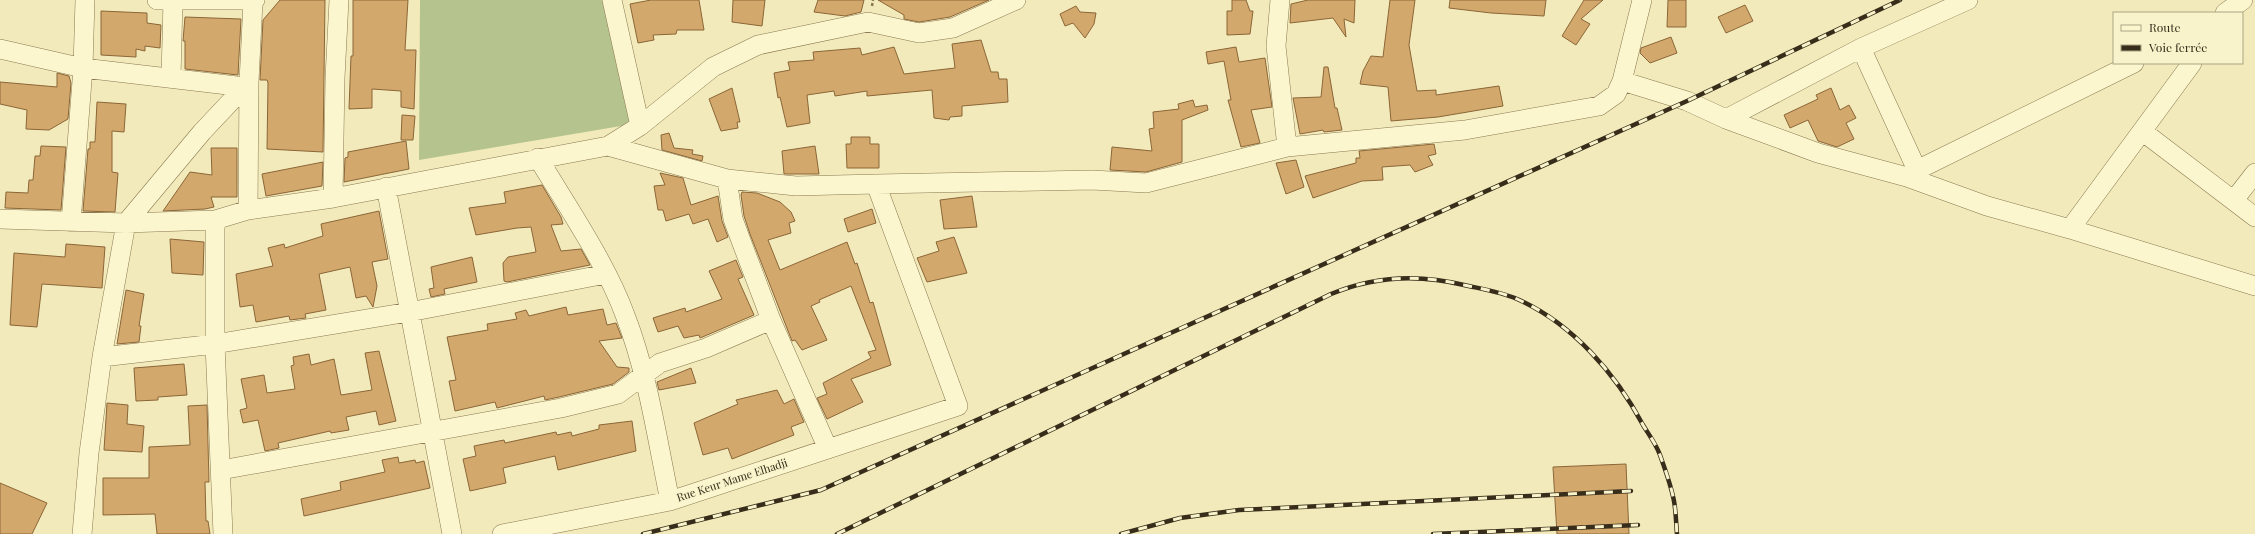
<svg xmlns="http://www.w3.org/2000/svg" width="2255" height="534" font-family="'Playfair Display',serif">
<rect width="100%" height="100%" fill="#f2eaba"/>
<path fill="#b5c48e" d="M420,0H605L633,124L419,160Z"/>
<path fill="#d3a86d" stroke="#8b6637" d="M280,0H325L323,152L267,149L268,83L267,80H260L263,20Z
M353,0H408L405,50H416L414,109L401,107V91L372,89V108L349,109L351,56H353Z
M651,0H699L704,30H677L676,34L653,35L654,40L638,43L630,4Z
M733,0H765L762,26L732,22Z
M818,0H864L861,12L845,16L814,12Z
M878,0H989L950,17L919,22L904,19V15Z
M1232,0H1246L1250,11H1253L1250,34L1227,35V11H1232Z
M1308,0H1355L1354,23L1344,19L1346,37L1333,18L1290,23L1291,4Z
M1390,0H1415L1409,45L1417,91L1436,90V95L1499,86L1503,106L1438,117L1391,121L1388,87L1360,84L1363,71L1371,56L1383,57Z
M1450,0H1546L1544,16L1491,13L1449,8Z
M1584,0H1603L1581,19L1590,24L1576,45L1562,36Z
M1668,0H1686V27H1667Z
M1745,5L1753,21L1726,33L1718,17Z
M1076,6L1080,12L1096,13L1094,24L1085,38L1073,23L1065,26L1060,14Z
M101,11L147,13V23L161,25L160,48L145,46V51L136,49V57L101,55Z
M185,17L241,19L238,75L185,69V41H183Z
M1671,37L1677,53L1650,63L1640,53L1641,48Z
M981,40L991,72H998L999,79H1007L1008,102L962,106V116L950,117L949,120L934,118L932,90L867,96V91L835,96L834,91L807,95L810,123L787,127L780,97L778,98L774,73L790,70L788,62L814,60L813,52L860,48L862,55L894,47L904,74L955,68L952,44Z
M1236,47L1239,62L1265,58L1272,107L1251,110L1260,143L1241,147L1228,100H1231L1224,61L1208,64L1206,52Z
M1324,67H1328L1335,108H1337L1342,130L1324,132L1323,130L1300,134L1293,98L1321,97Z
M57,73L69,76L71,83L68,119L49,130L26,129L27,110L0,104V82L57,87Z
M732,88L740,122H737L738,128L721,131L709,99Z
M1831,88L1840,110L1849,105L1856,118L1846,123L1854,139L1837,147L1818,141L1808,120L1790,128L1784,115L1818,99L1816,95Z
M1193,100L1195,107L1207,105L1208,110L1182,120V162L1146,172L1110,170L1112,147L1152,151L1149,129L1154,128L1153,112L1179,109L1178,104Z
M97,102L126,104L124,132L112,131V172L118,173L115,212L83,211L88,149H90V142H95Z
M402,115L415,116L413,140H401Z
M669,133L674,148L693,150L692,154L703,156L702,161L662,150L661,135Z
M851,137H870V144H879V168H847L846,144H851Z
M406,141L409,169L344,182L345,158L348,157V152Z
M1434,144L1436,154L1428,156L1433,165L1415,172L1410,165L1382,167L1383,180L1362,181L1313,198L1305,176L1356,163V158H1360L1359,151Z
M41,146L66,147L61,210L5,208L6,192L28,193L29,180H33L35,156H40Z
M815,146L819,174H784L782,151Z
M211,148H237V197H211L214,207L205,209L163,211L190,172L212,175Z
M1296,160L1304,187L1286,194L1276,163Z
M323,162L322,186L266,196L262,174Z
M660,173L683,178L691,205L718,196L722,221L728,237L717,242L708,219L693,224L689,214L666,221L663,210H658L654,186L665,185Z
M542,185L561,217L563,224L551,225L561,251L581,249L590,265L507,282L504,281L503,263L508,257L536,252L531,227L517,228L476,235L469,208L506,203L504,192Z
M742,192L757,193L780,202L791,212L795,221L789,223L791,233L768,240L780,270L847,242L855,264L857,263L870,303L873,302L891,365L851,379L863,402L827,419L817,398L827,394L823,383L871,358L868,352L876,350L851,286L819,300L820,302L811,306L827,340L802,350L795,340L792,341L750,234L744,216L741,195Z
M972,196L977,227L944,229L940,200Z
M872,209L876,223L848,232L844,219Z
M379,211L388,259L372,262L377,286L373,307L366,296L356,298L350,267L319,274L326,310L305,314L306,318L290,320L289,316L256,322L253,305L240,307L236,274L273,266L268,248L284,244L285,248L323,236L321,224Z
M954,237L967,273L927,282L917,258L939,251L936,242Z
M170,239L204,242L203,275L172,273Z
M66,244L105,247L102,288L42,284L37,327L10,325L14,253L65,257Z
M472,257L477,282L444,289L445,294L431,297L429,289L434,288L431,267Z
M736,260L743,277L738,279L754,315L700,338L699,335L684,338L678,326L658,332L653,318L685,308L686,312L722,299L709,271Z
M126,290L144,294L139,326H141L139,342L117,344Z
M566,307L568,315L603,309L607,325L616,323L622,338L599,341L617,367L629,368V372L613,384L559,397L545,400L544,396L497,408L495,402L455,411L449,381L456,380L447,337L488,330L487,324L517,319L515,313L526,310L529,316Z
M379,351L396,421L379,425L376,411L346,417L349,430L331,433L330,431L278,443L279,448L265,451L258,420L243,423L240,410L247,408L241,379L264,375L267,393L295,389L291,366L294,365L293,357L309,354L311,365L334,359L341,395L372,390L365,353Z
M184,364L187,395L158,397V400L136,401L134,368Z
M691,368L696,383L659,390L657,382Z
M777,390L784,404L794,399L804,422L791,427L794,435L732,459L728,448L703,455L694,423L738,404L736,400Z
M107,403L128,405L127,424L144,426L142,452L104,450Z
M207,405L209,482H205L206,521H208L210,534H157L155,514L103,515V478H149V447L190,445L188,406Z
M632,421L636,451L558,470L555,456L503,468L506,483L470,491L463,459L476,456L474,446L504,440L505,443L556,432L557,435L571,432L572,436L599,429V425Z
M398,457L399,463L415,460L416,463L424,461L430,488L304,516L301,499L341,490L340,482L385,472L382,460Z
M1626,464L1629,534H1557L1553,467Z
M0,483L47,503L32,534H0Z"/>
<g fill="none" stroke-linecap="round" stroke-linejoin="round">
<g stroke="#8a7953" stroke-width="20">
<path id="minor" d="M157,0H253
M612,0L640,126
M1280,0L1276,46L1287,147
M2225,13L2243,0
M1861,48L1917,170
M0,49L83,68L245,87
M171,78L173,0
M1622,81L1687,101L1726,119L1818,153L1907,177L1987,206L2070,229L2255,286
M1726,119L1861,48L1968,0
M2142,131L2255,217
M608,146L727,179L733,219L740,238L771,320L828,449
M538,158C567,206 606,263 625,315C648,374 657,439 670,501
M1907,177L1917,170L2134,63
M876,184L1092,180L1146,183L1287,147L1465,130L1599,106L1616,94L1622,81L1642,0
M386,187L452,534
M333,198L335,78L339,0
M2234,200L2255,173
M248,210L249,82
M0,219L126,223L215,220L248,210L333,198L608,146L640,126L713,67L758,45L868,22L919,33L953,28L1016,0
M215,220V344L223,534
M71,222L83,68L85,0
M2070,229L2192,63
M102,357L215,344L409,312L606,274
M221,470L561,408L618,394L660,363L706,348L771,320
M82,534L89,453L102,357L126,223L202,132L249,82L253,1L255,0
M502,534L670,501L958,406L876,184L796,186L727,179"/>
</g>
<path stroke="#8a7953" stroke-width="2.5" stroke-dasharray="3 2" stroke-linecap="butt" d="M872,6L873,0"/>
<use href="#minor" stroke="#fcf6ce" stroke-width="19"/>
<g stroke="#372d1a" stroke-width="4.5">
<path id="rail" d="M643,534L821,490L1687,101L1900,0
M837,534L1331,294C1374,276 1419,274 1464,285C1482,289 1501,292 1517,299C1572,323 1616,374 1643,425C1649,435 1656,444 1660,455C1665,469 1671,485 1674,501C1676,512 1676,523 1677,534
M1121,534L1180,518L1239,510L1631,491
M1433,534L1638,525"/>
</g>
<use href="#rail" stroke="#f8f3cb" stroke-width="3" stroke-dasharray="9" stroke-linecap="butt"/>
</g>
<g text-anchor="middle" stroke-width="3" stroke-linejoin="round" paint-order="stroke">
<g font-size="11" fill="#372d1a" stroke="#f8f3cb">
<text transform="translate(732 480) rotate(-18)" y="4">Rue Keur Mame Elhadji</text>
</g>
</g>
<rect x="2113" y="12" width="130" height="52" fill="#f8f3cb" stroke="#aba484"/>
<rect x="2121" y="25" width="20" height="6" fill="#fcf6ce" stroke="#aba484"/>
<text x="2149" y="32" font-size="12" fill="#372d1a">Route</text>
<rect x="2121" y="45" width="20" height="6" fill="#372d1a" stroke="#aba484"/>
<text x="2149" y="52" font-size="12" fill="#372d1a">Voie ferrée</text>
</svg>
